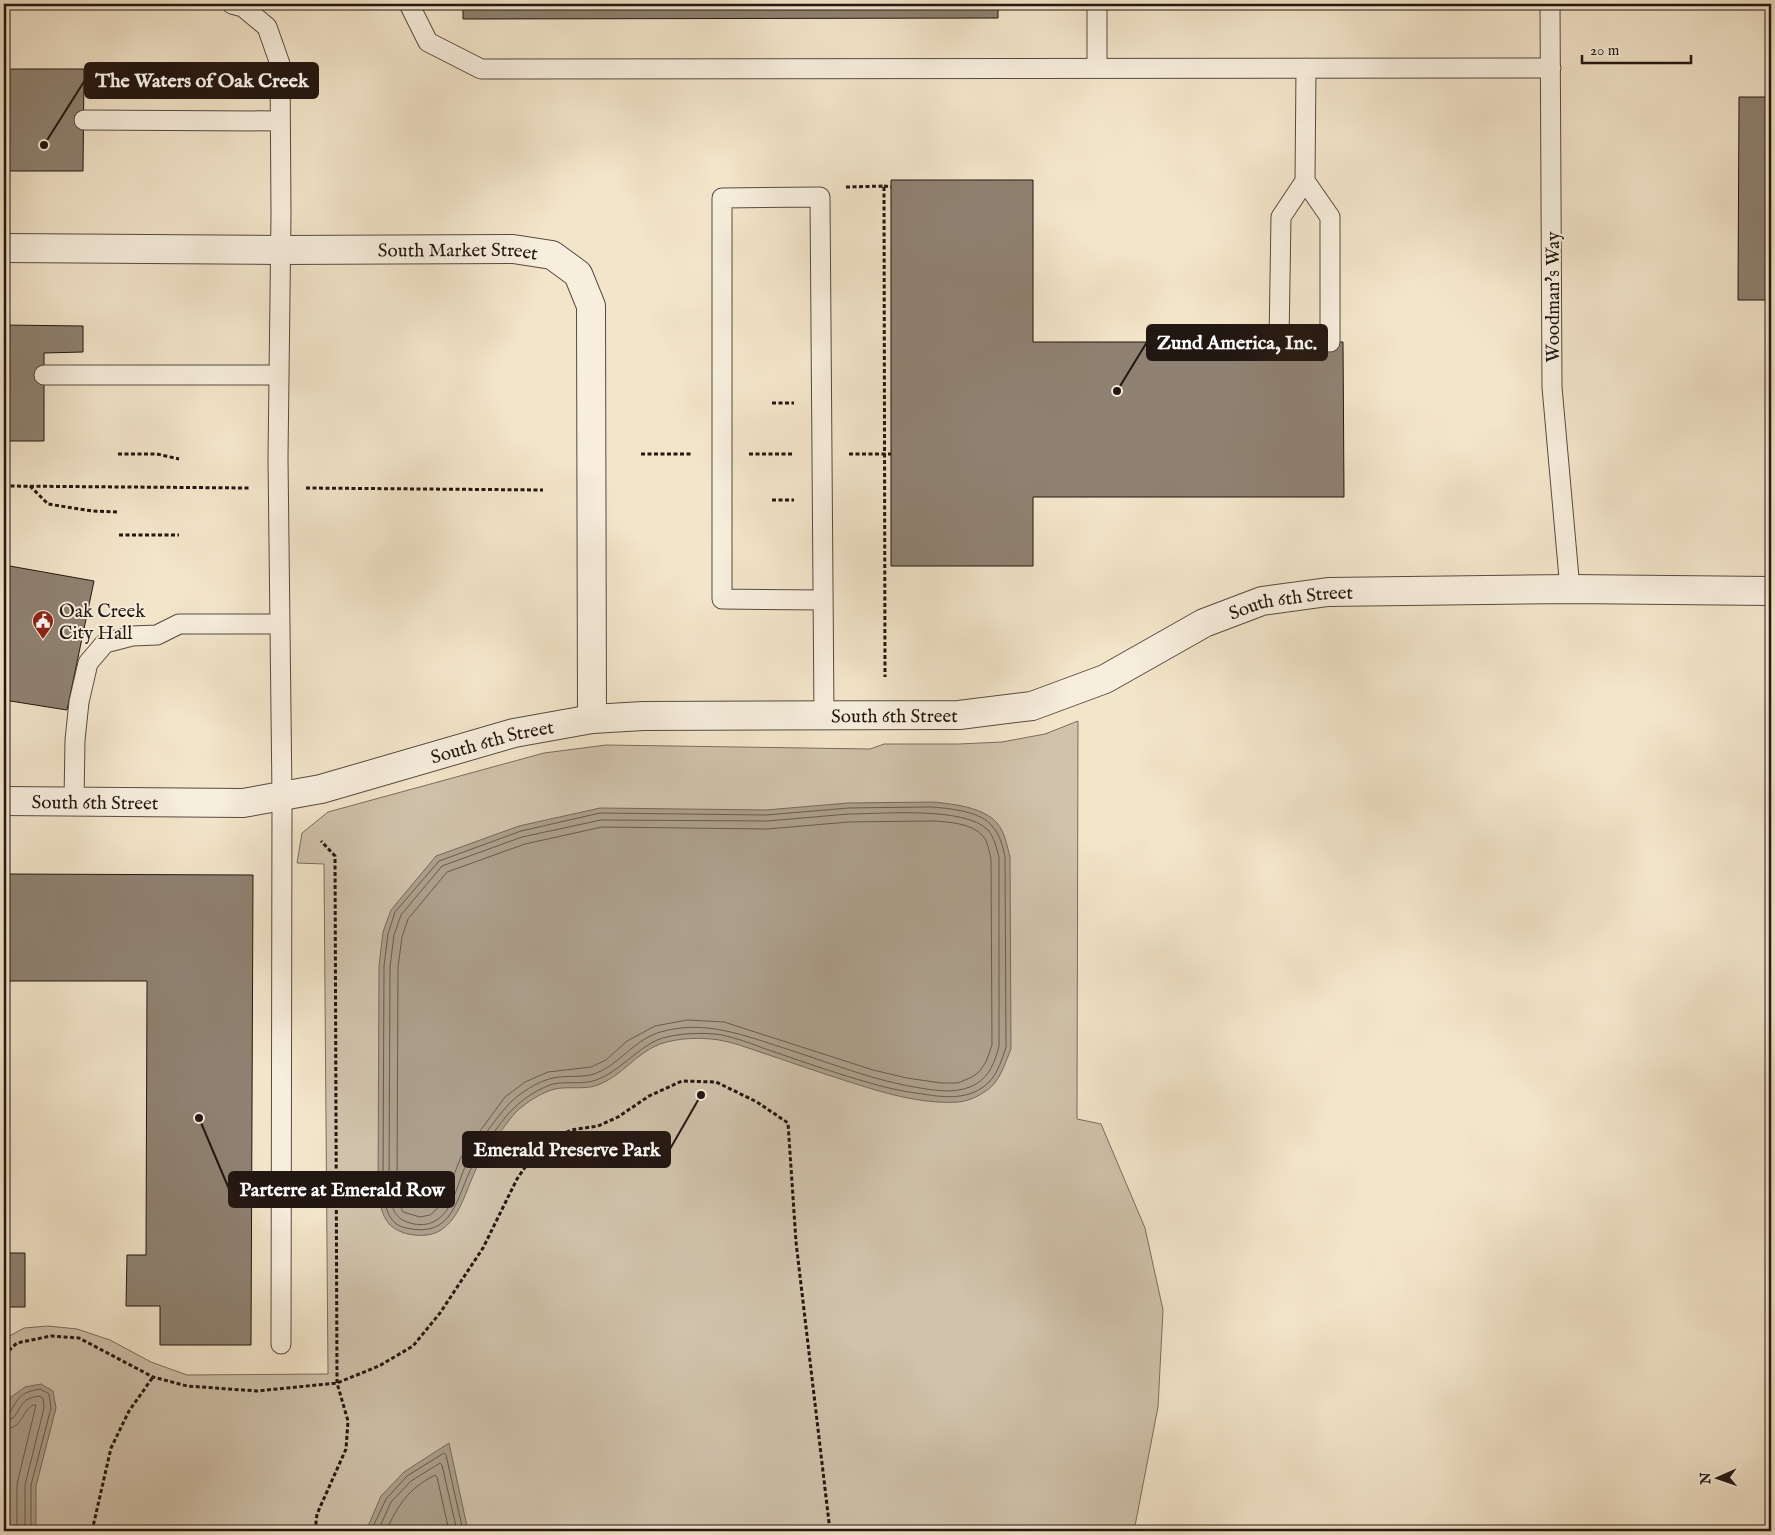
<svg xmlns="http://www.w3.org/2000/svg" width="1775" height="1535" font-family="'IM FELL English',serif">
<rect width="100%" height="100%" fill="#f3e5ca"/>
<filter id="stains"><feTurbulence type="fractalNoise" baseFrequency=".004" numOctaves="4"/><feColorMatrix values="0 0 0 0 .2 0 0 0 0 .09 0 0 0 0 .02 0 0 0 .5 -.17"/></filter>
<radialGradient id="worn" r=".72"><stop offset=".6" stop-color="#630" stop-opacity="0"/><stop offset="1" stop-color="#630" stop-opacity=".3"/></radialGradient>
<path fill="#d0c2ab" stroke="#7a6c5e" d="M1078,721L1077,1119L1101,1124L1145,1228L1163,1310L1158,1407L1134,1531H4V1339L24,1328L48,1326L77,1329L110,1340L151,1362L187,1375L328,1374L324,864L297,863L302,833L328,812L544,753L606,745L870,749L884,744H959L1002,742L1045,734Z"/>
<path fill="#ac9f8b" stroke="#75695b" d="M933,802C953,804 983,807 997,823C1005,832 1007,846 1010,857L1011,1049C1006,1061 1002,1074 994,1084C986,1093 970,1101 959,1102C915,1105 869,1088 828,1075C804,1067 781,1059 757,1051C745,1047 732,1042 719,1040C700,1037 678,1038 660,1044C636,1053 622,1076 598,1085C585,1090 568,1086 555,1089C542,1092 527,1102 517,1111C508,1120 482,1158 476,1169C461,1202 454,1244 408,1234C383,1228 381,1211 378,1189L379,966L383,932L391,910L436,856L519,826L600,808L766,810L848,803Z
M41,1384L53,1391L56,1408L36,1486V1531H4V1416L11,1397L25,1387Z
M449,1443L468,1531H366L381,1496L404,1472Z"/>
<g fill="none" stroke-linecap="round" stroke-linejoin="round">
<path stroke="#685b4e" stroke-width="1" d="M933,807C952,809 981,811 993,827C1000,835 1003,847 1005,857L1006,1047C1002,1059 998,1073 989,1082C971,1100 946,1098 923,1094C905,1092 887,1088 870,1083C834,1073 798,1060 763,1048C750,1043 736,1038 722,1035C704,1032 674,1033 657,1040C634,1051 619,1072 596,1080C583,1085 567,1081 553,1084C540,1088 524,1098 514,1108C503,1118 480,1151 473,1165C456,1196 455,1239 406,1228C387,1224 385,1205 383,1189L384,966L388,934L395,912L439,861L521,831L600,813L766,815L849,808Z
M849,814C882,814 964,806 988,830C994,837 997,849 999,858V1046C995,1061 990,1076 976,1084C958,1094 939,1091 920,1088C875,1081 833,1064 790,1050C745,1036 704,1018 657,1033C632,1042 618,1066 594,1074C581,1078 566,1075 553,1078C538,1081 518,1094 508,1105C493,1122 479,1142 468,1161C457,1180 455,1212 433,1222C427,1225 420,1225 414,1224C392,1219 392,1208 389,1188L390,967L394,935L401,915L442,866L522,837L601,820L767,821Z
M933,821C948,822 972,823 983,836C988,842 989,851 991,859L992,1045L986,1062L979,1072L972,1077L958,1083H941L907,1078L873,1070L724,1022L687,1020L655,1026L627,1041L606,1060L591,1067L548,1072L525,1082L505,1097L461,1157L447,1192L439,1207L430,1215L420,1217L403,1212L399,1204L397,1188L398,967L402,937L408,919L447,872L525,844L602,827L767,829L849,822Z
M4,1415L9,1414C19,1397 19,1393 40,1389L49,1394L51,1408L31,1485V1531
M4,1422L13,1418C23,1406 20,1399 39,1396L43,1398L44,1408L25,1485V1531
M4,1429C24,1428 20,1413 33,1405H36L17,1484V1531
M371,1531L386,1499L407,1476L444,1453L446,1455L463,1531
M378,1531L391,1502L411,1481L440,1463L442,1465L457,1531
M386,1531C398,1505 408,1489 435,1475L437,1477L449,1531"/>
</g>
<path fill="#8f8272" stroke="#231712" d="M463,4H998V18L463,19Z
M4,69H84L83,171H4Z
M1739,97H1771V300H1738Z
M891,180H1033V342H1343L1344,497H1033V566H891Z
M4,325L83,326V352L44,353V441H4Z
M4,565L94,581L67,710L4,700Z
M4,874L253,875L251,1345H160V1306H126L127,1255H146L147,981H4Z
M4,1253H25V1307H4Z"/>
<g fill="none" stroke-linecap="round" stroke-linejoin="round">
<g stroke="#574a40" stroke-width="21">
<path id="service" d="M232,4L243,7L267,27L280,64L281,215L278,458L282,797L281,1344
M409,4L428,42L481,69L1551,68
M1097,4V68
M1550,4L1552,387L1570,589
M1306,68L1305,181L1330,217V342
M84,120L280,121
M1279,342L1281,217L1305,181
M44,375H278
M823,600L722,599V198L820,197L824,716
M74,801L75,740L79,702L88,663L105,643L132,636L157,635L179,624H279"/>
</g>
<g stroke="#574a40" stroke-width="30">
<g id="minor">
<path id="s1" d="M4,248L280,250L513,249L552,255L578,274L591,306L592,719"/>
</g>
</g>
<g stroke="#574a40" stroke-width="30">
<g id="tertiary">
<path id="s2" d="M4,801L243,803L321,789L514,733L592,719L643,716L959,715L1032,706L1105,679L1204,623L1262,601L1328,592L1570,589L1771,591"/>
</g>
</g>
<path stroke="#231712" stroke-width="3" stroke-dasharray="4 2.5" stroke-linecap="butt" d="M884,186L891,187
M846,187L884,186L885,677
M772,403H794
M118,454H157L179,459
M641,454H693
M749,454H793
M849,454H891
M4,486L250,488
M30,486L48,504L92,511L118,512
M306,488L543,490
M772,500H794
M119,535H179
M4,1355L17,1343L51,1336L79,1338L153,1377L187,1386L257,1391L337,1383L379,1366L413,1346L440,1313L483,1248L517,1179L539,1147L571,1130L598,1126L618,1117L649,1096L682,1081L716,1082L757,1102L788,1123L796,1242L830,1531
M92,1531L111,1448L129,1411L153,1377
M315,1531L317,1514L346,1449L348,1421L337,1383L335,856L321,841"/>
<use href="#service" stroke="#f7eedd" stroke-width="19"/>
<use href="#minor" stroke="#f7eedd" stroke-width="28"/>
<use href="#tertiary" stroke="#f7eedd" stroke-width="28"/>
</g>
<defs>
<g id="civic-pin" transform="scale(1.125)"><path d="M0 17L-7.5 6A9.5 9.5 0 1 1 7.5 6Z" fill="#8f2418" stroke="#f7eedd"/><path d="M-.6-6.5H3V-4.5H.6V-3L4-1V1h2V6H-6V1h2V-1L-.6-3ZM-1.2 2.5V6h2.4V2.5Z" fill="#fff"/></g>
</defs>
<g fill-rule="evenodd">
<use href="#civic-pin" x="43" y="621"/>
</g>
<g text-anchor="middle" stroke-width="4" stroke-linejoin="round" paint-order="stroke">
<g font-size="19" fill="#231712" stroke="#f7eedd">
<text dy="7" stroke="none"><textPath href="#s1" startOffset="454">South Market Street</textPath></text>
<text transform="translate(1552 297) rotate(-90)" y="7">Woodman's Way</text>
<text dy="7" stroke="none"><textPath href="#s2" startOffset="1321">South 6th Street</textPath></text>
<text dy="7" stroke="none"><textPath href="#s2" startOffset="901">South 6th Street</textPath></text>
<text dy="7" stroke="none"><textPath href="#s2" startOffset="496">South 6th Street</textPath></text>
<text dy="7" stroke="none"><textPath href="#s2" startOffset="91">South 6th Street</textPath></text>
</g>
<g font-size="19" fill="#231712" stroke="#f7eedd" text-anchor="start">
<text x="59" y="617">Oak Creek<tspan x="59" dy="22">City Hall</tspan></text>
</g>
</g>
<path fill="none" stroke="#231712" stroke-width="2" d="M44 145L85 80M1117 391L1147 342M701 1095L670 1149M199 1118L229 1189"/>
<g fill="#231712" stroke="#f7eedd" stroke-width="2">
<circle cx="44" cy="145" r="5"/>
<circle cx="1117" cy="391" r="5"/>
<circle cx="701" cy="1095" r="5"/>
<circle cx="199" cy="1118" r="5"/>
</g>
<g fill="#231712" stroke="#231712" stroke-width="2">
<rect x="85" y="63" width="233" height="35" rx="5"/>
<rect x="1147" y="325" width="180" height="35" rx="5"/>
<rect x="463" y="1132" width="207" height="35" rx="5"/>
<rect x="229" y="1172" width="225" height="35" rx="5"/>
</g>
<g font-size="20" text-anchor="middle" font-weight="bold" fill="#fff">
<text x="202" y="87">The Waters of Oak Creek</text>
<text x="1237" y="349">Zund America, Inc.</text>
<text x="567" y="1156">Emerald Preserve Park</text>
<text x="342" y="1196">Parterre at Emerald Row</text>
</g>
<rect width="1775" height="1535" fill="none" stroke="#f3e5ca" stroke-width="20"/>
<rect x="5" y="5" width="1765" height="1525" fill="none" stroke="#231712" stroke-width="2.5"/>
<rect x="10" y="10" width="1755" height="1515" fill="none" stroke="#231712"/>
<g transform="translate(1718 1478) rotate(268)" stroke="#f7eedd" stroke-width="4" paint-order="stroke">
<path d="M0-4L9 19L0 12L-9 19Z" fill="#231712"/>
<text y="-8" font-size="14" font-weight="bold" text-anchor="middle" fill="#231712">N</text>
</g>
<path d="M1582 55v8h109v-8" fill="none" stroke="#231712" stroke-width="2.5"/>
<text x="1590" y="55" font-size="15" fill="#231712" stroke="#f7eedd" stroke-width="4" paint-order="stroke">20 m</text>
<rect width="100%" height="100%" filter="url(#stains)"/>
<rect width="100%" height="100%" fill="url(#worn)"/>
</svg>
